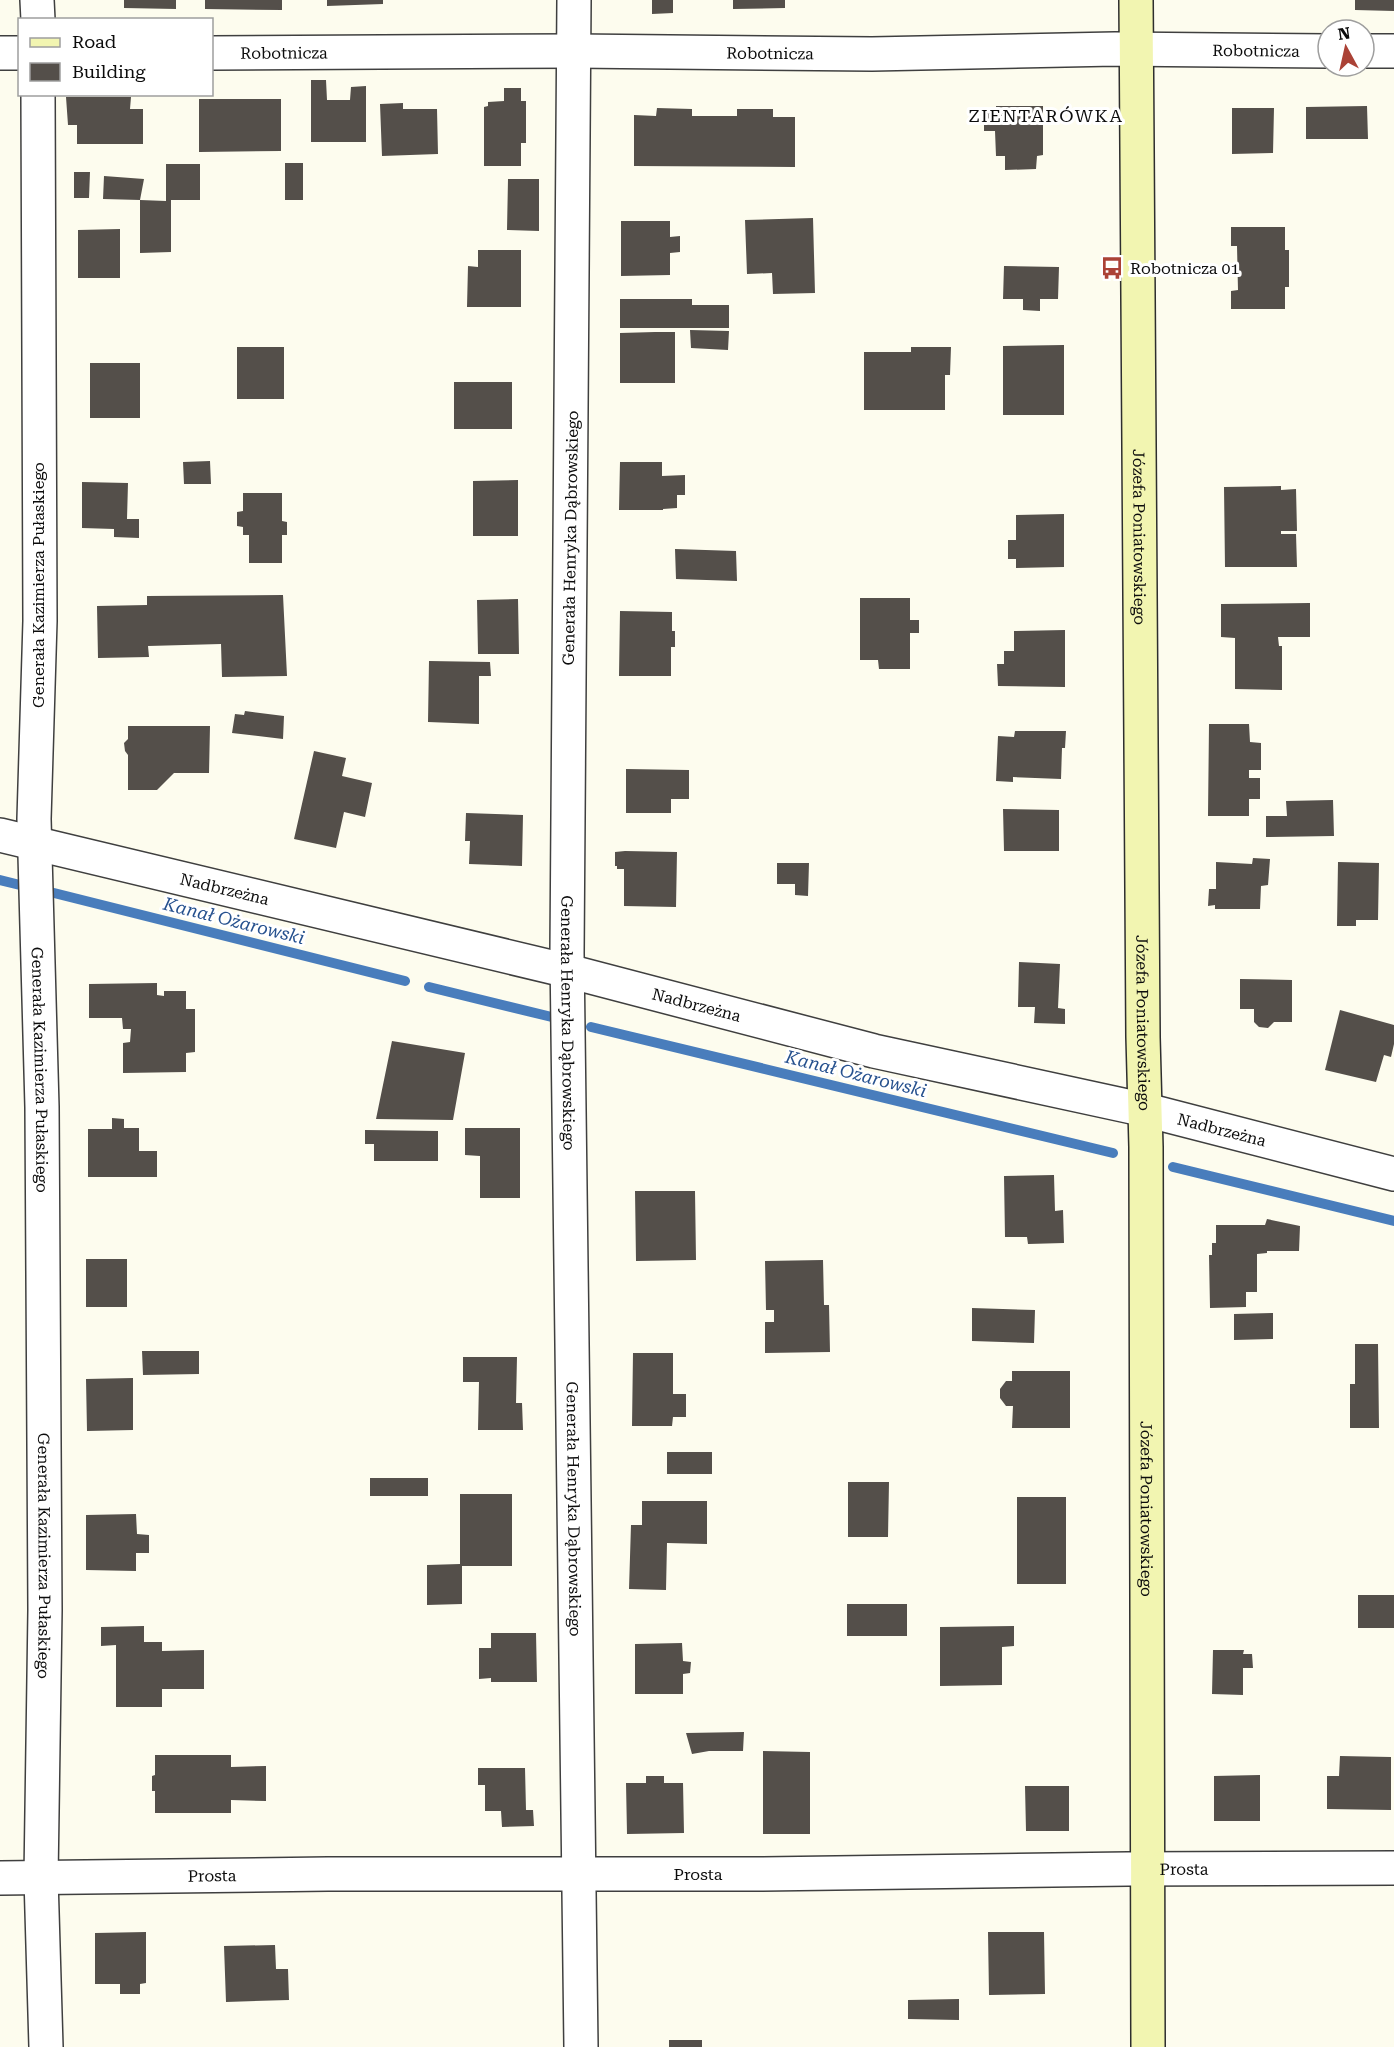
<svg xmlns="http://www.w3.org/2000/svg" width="1394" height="2047" font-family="'Roboto Serif',serif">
<rect width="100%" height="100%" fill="#fdfcee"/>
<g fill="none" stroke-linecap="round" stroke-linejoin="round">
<path stroke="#497dbc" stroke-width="10" d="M0,880L20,885
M54,893L405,981
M429,987L560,1019
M591,1027L1113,1153
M1173,1167L1394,1221"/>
</g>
<path fill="#544f4a" d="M124,0H176V9L124,8Z
M205,0H282V10L205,9Z
M327,0H383V4L327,6Z
M652,0H673V13L652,14Z
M733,0H785V8L733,9Z
M1355,0H1394V11L1355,10Z
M311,80H326L327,100H350L351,87L366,86V142H311Z
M504,88H521V101H526V143H521V166H484V107L488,106V102L504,101Z
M66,97H131L130,109H143V144H77V125H68Z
M199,99H281V151L199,152Z
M403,103V109H437L438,154L382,156L380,104Z
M996,106H1043V155L1037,156L1036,169L1005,170V156H996L995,131H984V113H996Z
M1367,106L1368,139H1306V107Z
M657,108L692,109V116H737V109H773V117H795V167L634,166V115L656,116Z
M1232,108H1274L1273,153L1232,154Z
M285,163H303V200H285Z
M166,164H200V200H171V252L140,253V200L166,201Z
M74,172H90L89,198H74Z
M104,176L144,179L140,200L103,199Z
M508,179H539V231L507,230Z
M813,218L815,293L773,294L772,273L747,274L745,220Z
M621,221H670V237L680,236V252L670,253V275L621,276Z
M1231,227H1285V250H1289V287H1285V309H1231V291L1238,290L1237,246H1231Z
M120,229V278H78V230Z
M478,250H521V307H467L468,266L478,267Z
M1004,266L1059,267L1058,299H1040V311L1023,310V299H1003Z
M620,299H692V305H729V328H620Z
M690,330L729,331L728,350L691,348Z
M655,332H675V383H620V333Z
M1064,345V415H1003V346Z
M237,347H284V399H237Z
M911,347H951L950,375H945V410H864V352H911Z
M90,363H140V418H90Z
M454,382H512V429H454Z
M210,461L211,484H184L183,462Z
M620,462H662V476L685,475V495H677V508L663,509V510H619Z
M518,480V536H473V481Z
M82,482L128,483L127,519H139V538L114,537V529L82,528Z
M1281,486V490L1296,489L1297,531H1281V534H1296L1297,567H1225L1224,487Z
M243,493H282V521L287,522V535H282V563H249V535H243V527L237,526V512L243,511Z
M1064,514V567L1016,568V559H1008V540H1016V515Z
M675,549L736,551L737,581L676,579Z
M283,595L287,676L222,677L221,644L148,646L149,657L98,658L97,606L147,605V596Z
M860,598H910V620H919V633H910V669H879L878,660H860Z
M518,599L519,654H478L477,600Z
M1310,603V637H1278L1279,646H1282V690L1235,689V638L1221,637V604Z
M620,611L672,612V631H675V647H671V676H619Z
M1065,630V687L998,686L997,664H1004V651H1014V631Z
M429,661L490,662L491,676H479V724L428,722Z
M245,711L284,716L283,739L232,733L235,714L244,715Z
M1209,724H1249L1250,742L1261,743V770H1249V778H1260V799H1249V816H1208Z
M128,726H210L209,773H174L157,790H128V755L125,751L124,743L128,739Z
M1015,731H1066L1065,748H1062L1061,779L1013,777V782L996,781L998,736L1014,737Z
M314,751L346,758L342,776L372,783L365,817L344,812L336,848L294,839Z
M626,769L689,770V799H671V813H626Z
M1333,800L1334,836L1266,837V816H1287L1286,801Z
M1003,809L1059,810V851H1004Z
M466,813L523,815L522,866L469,864L470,841H465Z
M625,851L677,852L676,907L624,906V869H617V866H615V852Z
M1253,858L1270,859L1268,885L1261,886L1260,909H1215V905L1208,906L1209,889H1216V862L1252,864Z
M1338,862L1379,863L1378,920H1356V926H1337Z
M777,863H809L808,896L795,895V884H777Z
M1019,962L1060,964L1058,1008L1065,1009V1024L1034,1023L1035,1007H1018Z
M1240,979L1292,980V1022H1274L1268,1028L1259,1027L1254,1022V1009H1240Z
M157,983V995L164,996V991H186V1009H195V1052L186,1053V1072L123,1073V1043L130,1042L131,1029H123L122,1018H89V984Z
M1340,1010L1394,1025V1044L1391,1057L1384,1055L1376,1082L1325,1070Z
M392,1041L465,1053L453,1120L376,1119Z
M112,1118L124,1119V1128H139V1151H157V1177H88V1129H112Z
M465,1128H520V1198H480V1156L465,1155Z
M365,1130L438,1131V1161H374V1144H365Z
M1054,1175L1055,1211L1063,1210L1064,1243L1028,1244L1027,1237H1005L1004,1176Z
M635,1191H695L696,1260L636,1261Z
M1267,1219L1300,1226L1299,1251H1267V1253L1257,1254V1292H1246V1307L1210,1308L1209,1255H1212V1243H1216V1225H1265Z
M86,1259H127V1307H86Z
M823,1260L824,1305H829L830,1352L765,1353V1322H774V1310H766L765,1261Z
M972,1308L1035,1310L1034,1343L972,1341Z
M1273,1313V1339L1234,1340V1314Z
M1355,1344H1378L1379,1428H1350V1384H1355Z
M142,1351H199V1374L143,1375Z
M633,1353H673V1394H686V1417H673L672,1426H632Z
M463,1357H517L516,1403H522L523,1430H478L479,1382H463Z
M1012,1371H1070V1428H1012L1013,1406H1006L1000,1398V1389L1006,1381H1012Z
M133,1378V1430L87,1431L86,1379Z
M667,1452H712V1474H667Z
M370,1478H428V1496H370Z
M848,1482H889L888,1537H848Z
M460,1494H512V1566H462V1604L427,1605V1565L460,1564Z
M1017,1497H1066V1584H1017Z
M642,1501H707V1544L667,1543L666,1590L629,1589L631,1525H642Z
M136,1514L137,1534L149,1535V1553H136V1571L86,1570V1515Z
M1358,1595H1394V1628H1358Z
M847,1604H907V1636H847Z
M144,1626V1642H162V1651L204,1650V1689H162V1707H116V1645L101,1646V1627Z
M1014,1626V1646L1002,1647V1685L940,1686V1627Z
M491,1633H536L537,1682H491V1678L479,1679V1648H491Z
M682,1643L683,1661L691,1662L690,1673L683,1674V1694H635V1644Z
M1213,1650H1244L1243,1654H1252L1253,1668H1243V1695L1212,1694Z
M744,1732L743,1751H709L692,1754L686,1733Z
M763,1751L810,1752V1834H763Z
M155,1755H231V1767L266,1766V1801L231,1800V1813H155V1791H152V1776L155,1775Z
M1340,1756L1391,1757V1810L1327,1809V1776H1339Z
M478,1768H525L526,1810H533L534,1826L502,1827L501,1811H485V1785H478Z
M1260,1775V1821H1214V1776Z
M646,1776H664V1783H683L684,1833L627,1834L626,1783H646Z
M1025,1786H1069V1831H1026Z
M146,1932V1983L140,1984V1994H120V1984H95V1933Z
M988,1932H1044L1045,1994L989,1995Z
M275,1945L276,1969H288L289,2000L226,2002L224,1946Z
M959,1999V2020L908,2019V2000Z
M669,2040H702V2047H669Z"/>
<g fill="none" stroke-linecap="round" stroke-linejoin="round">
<g stroke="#3f3f3f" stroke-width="36">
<g id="street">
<path d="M37,0L38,20"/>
<path id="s1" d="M574,0L567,953L581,2047"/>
<path d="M1364,51H1394"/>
<path d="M0,53H20"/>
<path id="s2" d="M212,53L575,51L872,54L1115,49L1328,51"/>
<path id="s3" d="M38,94L40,621L34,819L42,1107L45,1610L41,1878L46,2047"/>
<path id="s4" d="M0,835L568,971L874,1051L1146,1110L1394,1174"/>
<path id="s5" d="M0,1878L328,1874H763L1128,1869L1394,1868"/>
</g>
</g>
<g stroke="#2e2e2e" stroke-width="36">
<g id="secondary">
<path id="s6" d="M1136,0L1143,1037L1146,1147L1148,2047"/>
</g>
</g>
<use href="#street" stroke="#fff" stroke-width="33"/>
<use href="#secondary" stroke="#f2f5b1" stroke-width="33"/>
</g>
<defs>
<g id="bus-bare" transform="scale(1.8)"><path d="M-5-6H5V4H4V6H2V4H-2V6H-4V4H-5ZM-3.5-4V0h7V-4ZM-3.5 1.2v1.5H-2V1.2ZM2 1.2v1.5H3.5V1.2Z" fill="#ab4236" stroke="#fff" stroke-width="2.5" paint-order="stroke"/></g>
</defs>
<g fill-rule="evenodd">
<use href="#bus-bare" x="1112" y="268"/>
</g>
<g text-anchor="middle" stroke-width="6" stroke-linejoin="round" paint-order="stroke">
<g font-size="16" fill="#0c0c0c" stroke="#fff">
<text dy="6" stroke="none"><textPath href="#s2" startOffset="1044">Robotnicza</textPath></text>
<text dy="6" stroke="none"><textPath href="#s2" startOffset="72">Robotnicza</textPath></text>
<text dy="6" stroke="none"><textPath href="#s2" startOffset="558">Robotnicza</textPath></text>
<text transform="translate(570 538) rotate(-89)" y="6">Generała Henryka Dąbrowskiego</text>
<text dy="6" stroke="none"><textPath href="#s6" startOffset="537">Józefa Poniatowskiego</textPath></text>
<text transform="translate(38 585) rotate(-90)" y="6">Generała Kazimierza Pułaskiego</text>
<text dy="6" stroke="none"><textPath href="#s4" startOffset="231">Nadbrzeżna</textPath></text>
<text dy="6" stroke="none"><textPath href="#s4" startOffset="717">Nadbrzeżna</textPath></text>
<text dy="6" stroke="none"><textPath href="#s6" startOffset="1023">Józefa Poniatowskiego</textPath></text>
<text dy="6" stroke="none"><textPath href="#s1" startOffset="1023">Generała Henryka Dąbrowskiego</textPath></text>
<text dy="6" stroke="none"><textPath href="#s3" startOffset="976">Generała Kazimierza Pułaskiego</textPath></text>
<text dy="6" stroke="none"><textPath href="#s4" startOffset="1257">Nadbrzeżna</textPath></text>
<text dy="6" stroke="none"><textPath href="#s1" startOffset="1509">Generała Henryka Dąbrowskiego</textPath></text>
<text dy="6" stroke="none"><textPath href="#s6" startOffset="1509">Józefa Poniatowskiego</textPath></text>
<text dy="6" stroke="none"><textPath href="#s3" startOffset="1462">Generała Kazimierza Pułaskiego</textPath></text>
<text dy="6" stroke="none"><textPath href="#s5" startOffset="1184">Prosta</textPath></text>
<text dy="6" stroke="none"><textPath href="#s5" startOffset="698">Prosta</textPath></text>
<text dy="6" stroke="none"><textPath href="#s5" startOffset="212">Prosta</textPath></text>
</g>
<g font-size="16" fill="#0c0c0c" stroke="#fff" text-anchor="start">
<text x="1130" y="274">Robotnicza 01</text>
</g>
<g font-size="18" letter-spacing="1.5" fill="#0c0c0c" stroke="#fff">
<text x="1046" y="122">ZIENTARÓWKA</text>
</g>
<g font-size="18" font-style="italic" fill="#26518e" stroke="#fff">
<text transform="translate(234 921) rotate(14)" y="6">Kanał Ożarowski</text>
<text transform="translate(856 1074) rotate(14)" y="6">Kanał Ożarowski</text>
</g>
</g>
<rect x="18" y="18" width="195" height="78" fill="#ffffff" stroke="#9e9e9e" stroke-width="1.5"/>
<rect x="30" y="38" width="30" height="9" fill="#f2f5b1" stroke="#9e9e9e" stroke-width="1.5"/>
<text x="72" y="48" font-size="18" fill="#0c0c0c">Road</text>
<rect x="30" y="63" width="30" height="18" fill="#544f4a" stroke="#9e9e9e" stroke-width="1.5"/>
<text x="72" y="78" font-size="18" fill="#0c0c0c">Building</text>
<g transform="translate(1346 48) rotate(352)"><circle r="28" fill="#ffffff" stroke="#9e9e9e" stroke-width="1.5"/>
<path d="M0-4.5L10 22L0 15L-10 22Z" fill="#ab4236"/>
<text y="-9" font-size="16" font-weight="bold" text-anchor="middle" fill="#0c0c0c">N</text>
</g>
</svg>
